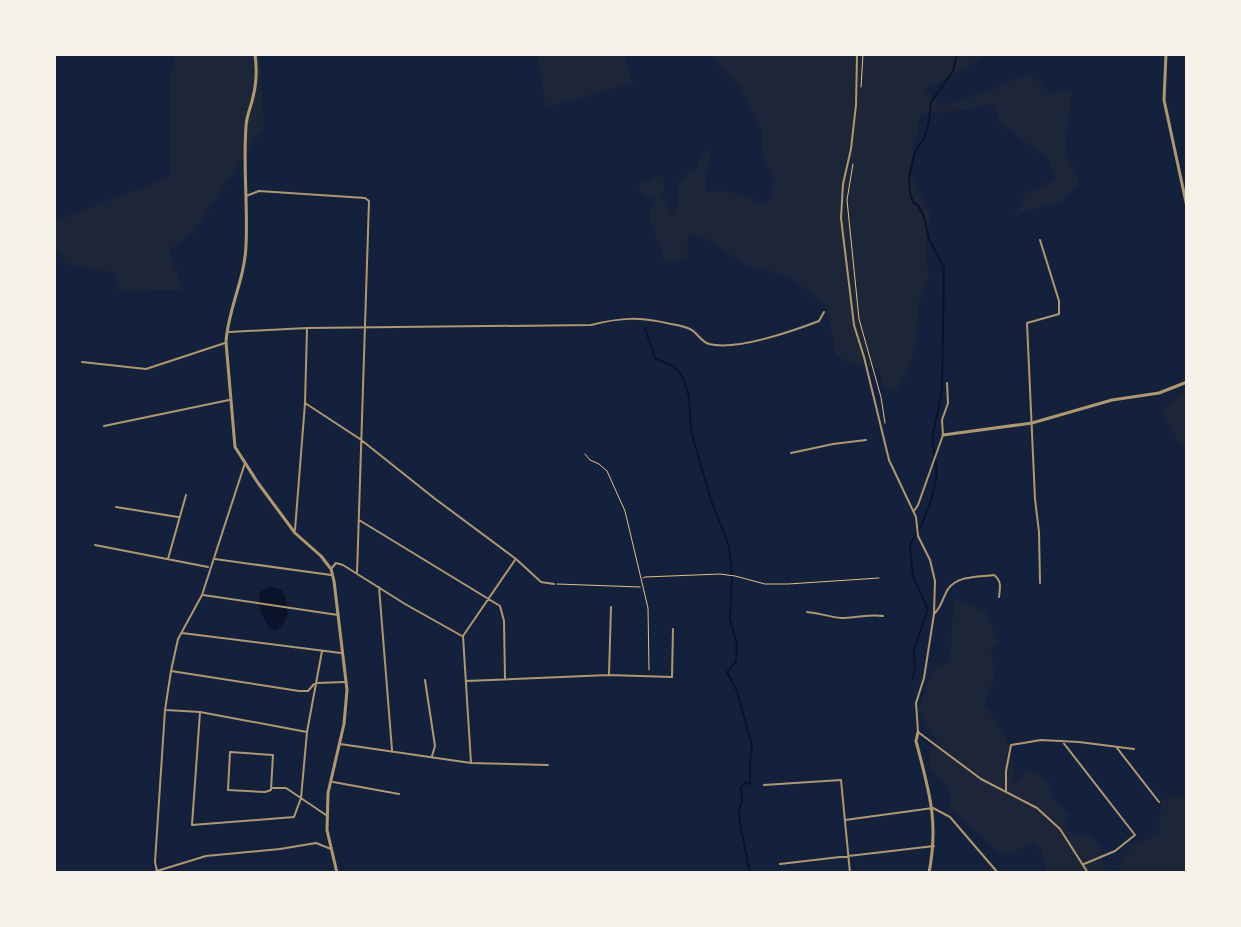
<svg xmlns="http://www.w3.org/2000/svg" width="1241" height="927" font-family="'Alegreya Sans',sans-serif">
<rect width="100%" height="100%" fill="#14213d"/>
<path fill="#1d2539" d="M176,54H260L264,126L193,232L169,251L183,290L117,291L116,273L67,264L54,248V222L171,176L169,82Z
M537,54H624L633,83L546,108Z
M710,54H981L980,60L924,91L940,106L996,89L998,86L1029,74L1051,93L1072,90L1065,152L1080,181L1063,201L1014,215L1019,208L1025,194L1055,180L1048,159L999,122L993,102L981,108L921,115L909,171L931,216L925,246L929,279L918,304L916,345L911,364L897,391L885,389C878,363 877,368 854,364C847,362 841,358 836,355L826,305L789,276L747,266L704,237L688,235L687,258L666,263L649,218L654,199L644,197L638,186L645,180L648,184L654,177L663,176L664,190L661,198H665L672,214L677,207V185L691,171L696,172L702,153L712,151L705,181L707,191C728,191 745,193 763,205L771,199L773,177L761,152V128L740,87Z
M1187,388V445L1180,444L1161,411Z
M954,599L985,611L999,643L991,649L994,676L984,706C1004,727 1015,753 1014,782L1025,772H1036L1051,786L1053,799L1069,814L1066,826L1073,835H1088L1101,845L1104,873H1046L1042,851L1033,844L1003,856L952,811L948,788L930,769V750L940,746L918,711L933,670L950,661Z
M1171,796L1178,798L1181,796L1187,799V873H1123L1118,866L1132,845L1159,835L1161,800Z"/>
<path fill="#0b132b" d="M270,586L282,590C289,605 292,622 275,631C262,623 257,606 260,592Z"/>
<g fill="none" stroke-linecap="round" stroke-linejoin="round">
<path stroke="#0b132b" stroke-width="2" d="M645,328L655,358L675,367L683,378L689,396L691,431L711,500L729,546L732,577L730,619L737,645L736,662L727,672L737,691L752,745L750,762V784L746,782L741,787L742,801L739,812L740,824L750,873
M913,679L915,667L914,650L928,609L913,577L910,545L922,524L932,498L937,473L932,439L942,391L944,268L929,239L924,217L919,207L913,202L910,193L909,178L915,152L925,137L929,121L931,102L953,71L957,54"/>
<path stroke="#e5c07b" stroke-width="1" d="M861,87L863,54
M853,164L847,200L859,319L881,397L885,423
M585,454L590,460L599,464L607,471L625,511L648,608L649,670
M643,578L645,577L720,574L735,576L765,584H788L879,578
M557,584L640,587"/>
<path stroke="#b1986c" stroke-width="2" d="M857,54L856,105L851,149L843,184L841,218L854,325L864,357L889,460L916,517L918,536L930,560L935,581L934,614L924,678L916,703L918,732L981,779L1037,808L1060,829L1088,873
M246,196L259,191L365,198L369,201L357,574
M1040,240L1059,301V314L1027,323L1035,499L1039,532L1040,583
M229,332L307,328L591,325C622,317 640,317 671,324C677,325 684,326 690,329C697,332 701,342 709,344C736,351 793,331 819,321L824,312
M82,362L146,369L225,343
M305,403L360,439L434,498L516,559L541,582L554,584
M104,426L229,400
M791,453L833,444L866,440
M245,463L202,595L178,639L171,671L165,710L155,862L157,871L206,856L280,849L316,843L331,849
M116,507L178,517
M914,511L918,505L943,435L942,420L948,403L947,383
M359,520L500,606L504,621L505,678
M295,530L305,403L307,329
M95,545L208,567
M168,559L186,495
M215,559L331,575
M331,569L336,563L343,565L405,604L462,636
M379,587L392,750
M203,595L338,615
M807,612C819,613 830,617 841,618C855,618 869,614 883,616
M935,613C942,606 943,597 948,589C958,575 979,577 994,575C1002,581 1000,588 999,597
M182,633L341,653
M171,671L299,691H308L314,684
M609,674L611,607
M425,680L435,746L432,756
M466,681L609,675L672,677L673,629
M316,683L345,682
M166,710L200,712
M307,732L200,712L192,825L294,817L301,798L307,732L322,651
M1062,741L1135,835L1115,851L1084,864
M340,744L471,763L548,765
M1117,748L1159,802
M230,752L273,755L271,790L265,792L228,790Z
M471,763L463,636L515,560
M333,782L399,794
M764,785L841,780L850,873
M273,788H286L326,815
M1006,791V771L1011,745L1041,740L1079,742L1134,749
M845,820L933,808L950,817L998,873
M780,864L934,846"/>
<path stroke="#b1986c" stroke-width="3" d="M255,54C257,69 257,82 253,97C251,107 246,117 246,127C243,166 248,206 246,245C245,279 228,309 226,342L235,447L258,483L295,533L321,556L331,569L334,581L347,690L344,724L328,793L327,830L337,873
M1166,54L1164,100L1187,207
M943,435L1032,423L1112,400L1159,393L1187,382
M918,732L916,741C929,791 939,821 929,873
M157,871L158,873"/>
</g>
<rect width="1241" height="927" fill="none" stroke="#f6f1e7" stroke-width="112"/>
</svg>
